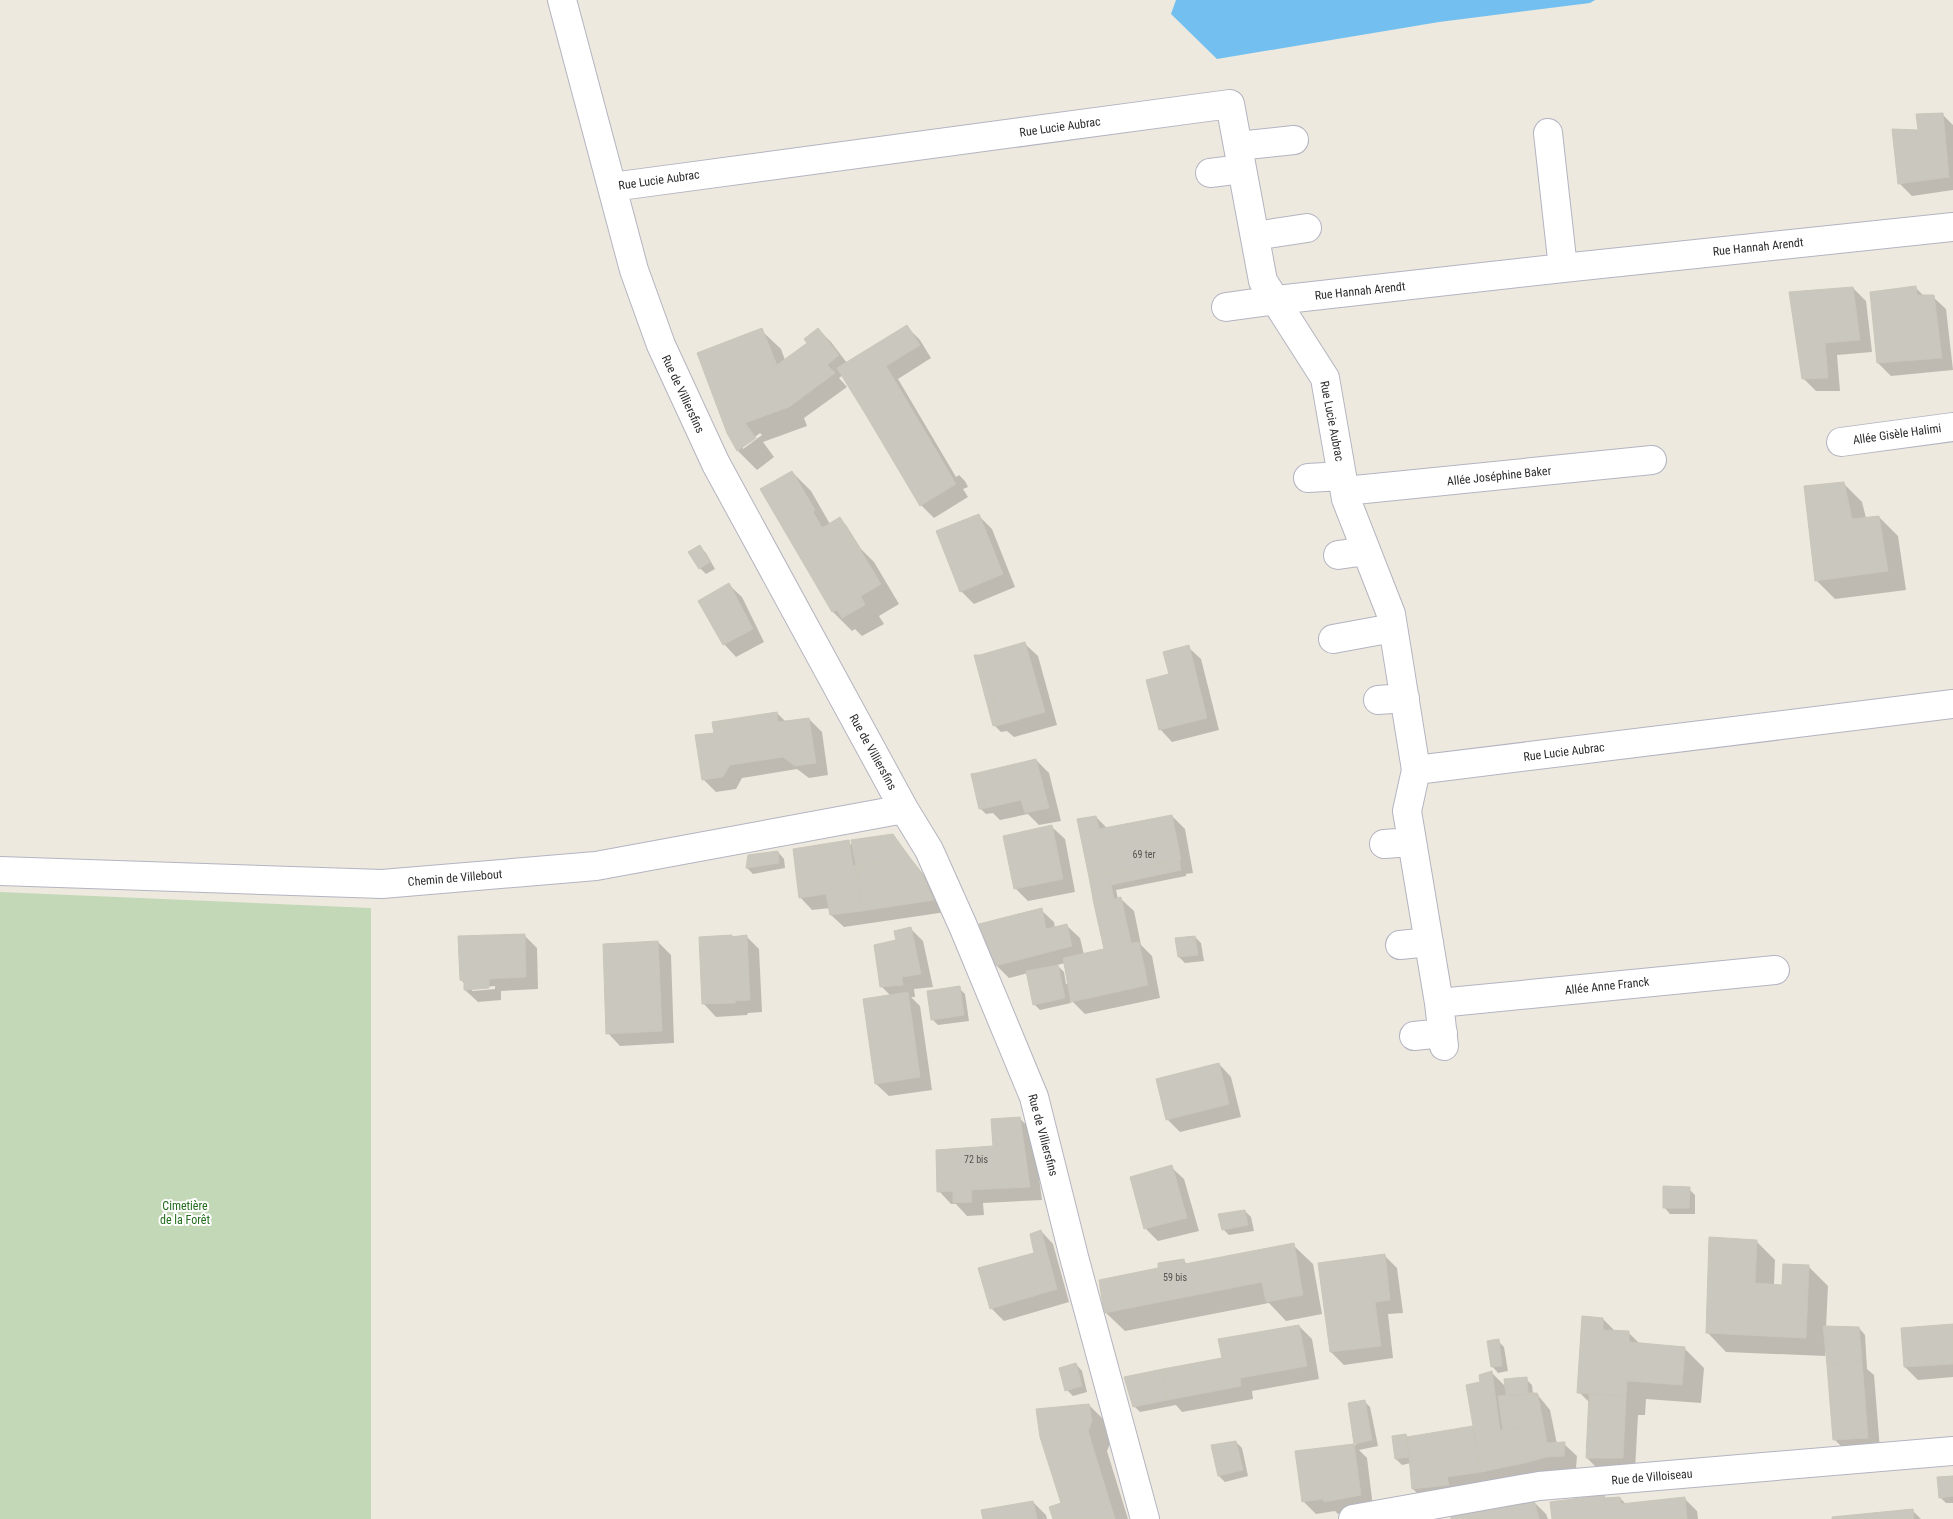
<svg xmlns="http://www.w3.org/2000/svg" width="1953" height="1519" font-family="'Roboto Condensed',sans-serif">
<rect width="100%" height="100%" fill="#eee9df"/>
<path fill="#c3d8b6" d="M0,892L371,908V1519H0Z"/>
<path fill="#73c0f0" d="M1176,0H1595L1590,3L1439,22L1217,59L1171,14Z"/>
<path fill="#0003" fill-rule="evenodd" d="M1943,115L1953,125V190L1912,196L1899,183L1919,131Z
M1853,288L1866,301L1872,352L1837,355L1840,391H1816L1803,378Z
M1916,288L1925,297H1933L1946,309L1953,370L1891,376L1878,363Z
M907,327L920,340L931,358L898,379L956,477L959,475L965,481L968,487L963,489L968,497L934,518L921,505L843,375L839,378L847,387L804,418L807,426L763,442L774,457L757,470L738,451L728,433L761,330L781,349L785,360L809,343L818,329L831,342L847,363ZM760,433L762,435L743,449V446Z
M792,472L811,491L830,524L840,519L846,525L861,549L874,562L899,604L879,616L884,624L862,636L855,629L852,631L833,612Z
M1843,483L1862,502L1866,518L1879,517L1898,536L1906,590L1835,599L1816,580Z
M979,516L992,529L1015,587L974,604L961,591Z
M700,547L706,553L715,569L706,574L700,568Z
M729,585L742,597L764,642L736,657L724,644Z
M1025,644L1038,656L1057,725L1014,737L1007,731L1001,732L995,726Z
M1188,647L1201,659L1219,730L1172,742L1160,729L1170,675Z
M777,713L786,722L809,719L822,732L828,775L809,778L797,769L742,778L736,789L716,792L704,780L716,734Z
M1036,760L1049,773L1061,821L1039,825L1028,814L1000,820L993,813L986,814L980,808Z
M1172,816L1185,829L1193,873L1186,874V876L1116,890L1118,899H1121L1134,911L1141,945L1152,956L1160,998L1085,1014L1070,999L1071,1003L1040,1010L1034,1004L1028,973L1009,978L996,965L1041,910L1054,922L1055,928L1067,926L1080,938L1084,955L1106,950L1096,817L1108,829ZM1065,963L1069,983L1066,984L1064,972L1057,965Z
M1052,827L1065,839L1075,892L1028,901L1015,888Z
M892,835L935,889L946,912L844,927L831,915L830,908L812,910L800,897L848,842L854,847Z
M778,852L784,859L785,868L753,874L747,868L749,857Z
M910,928L923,941L933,987L914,989L915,997H911L920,1006L932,1090L889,1096L876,1084L891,996L881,986Z
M524,935L537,948L538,989L501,991V1000L478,1002L465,990V984L461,980ZM495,986V989L472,991V988Z
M732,936L734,938L747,937L759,949L762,1012L748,1013L747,1015L716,1017L704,1004L700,938Z
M1195,937L1201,943L1204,961L1185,963L1179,957Z
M658,942L671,955L674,1043L620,1046L608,1033Z
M959,988L965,994L969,1021L938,1025L932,1019Z
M1219,1064L1231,1077L1241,1117L1180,1132L1167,1119Z
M1020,1119L1033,1131L1042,1200L983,1203L984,1215L967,1216L956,1204H951L939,1191L994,1147Z
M1171,1167L1184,1179L1199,1231L1158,1241L1146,1229L1132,1178Z
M1689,1189L1695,1195V1214H1670L1664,1207Z
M1245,1211L1251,1217L1254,1231L1229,1235L1223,1229Z
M1041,1231L1053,1244L1069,1302L1004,1321L991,1308L1036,1254Z
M1756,1241L1775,1260L1774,1285L1784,1286L1808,1266L1828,1286L1826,1327L1859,1328L1865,1335L1867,1369L1874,1375L1880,1450L1847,1452L1835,1440L1827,1348H1825V1356L1726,1352L1707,1332Z
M1293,1245L1313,1264L1322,1314L1286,1321L1269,1303L1125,1331L1105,1312L1160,1269L1183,1260L1188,1265Z
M1384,1255L1397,1268L1403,1313L1388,1314L1393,1358L1344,1365L1331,1352Z
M1603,1319L1616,1332H1628L1641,1345L1684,1348L1704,1368L1701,1403L1646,1399L1645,1415H1638L1635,1470L1600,1471L1587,1458L1590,1403L1579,1392Z
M1299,1326L1312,1339L1319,1379L1252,1391L1253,1399L1182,1412L1176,1405L1140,1412L1134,1406L1223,1359Z
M1953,1326V1377L1918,1380L1905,1367Z
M1498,1341L1504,1347L1508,1371L1498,1373L1492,1366Z
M1076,1364L1082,1371L1087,1392L1073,1396L1067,1390Z
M1492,1373L1507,1388L1526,1379L1532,1385L1533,1394H1537L1550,1410L1557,1444H1564L1577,1456L1576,1468L1560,1470L1459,1490L1426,1502L1413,1489L1411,1463L1402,1465L1396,1459L1406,1435L1409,1438L1475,1427L1482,1383Z
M1364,1401L1370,1407L1378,1446L1359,1450L1367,1458L1373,1507L1338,1514L1335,1511L1316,1514L1304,1502L1297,1452L1356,1445L1349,1404Z
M1089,1405L1108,1424L1111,1441L1107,1451L1128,1519H1054L1062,1504Z
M1236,1442L1242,1448L1248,1476L1225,1482L1219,1476Z
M1953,1477V1503H1946L1940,1497Z
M1603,1496L1606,1499L1620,1498L1626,1504L1684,1498L1697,1511L1698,1519H1553Z
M1533,1501L1546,1514L1548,1519H1453Z
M1033,1502L1046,1515L1047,1519H984Z
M1912,1510L1921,1519H1833Z"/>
<path fill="#cac7be" stroke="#cac6b9" d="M1943,113L1949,177L1898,184L1892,129L1918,130L1916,114Z
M1916,286L1917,295H1934L1942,358L1877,363L1870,292Z
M1853,287L1860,340L1825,343L1828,378L1802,379L1789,292Z
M907,325L920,345L886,366L903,394L866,415L837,368Z
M762,328L782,378L778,381L789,407L745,423L756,438L737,451L727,433L697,353Z
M818,328L839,355L827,365L835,373L789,407L778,381L782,378L777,365L807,343L804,339Z
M903,394L956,484L920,506L866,415Z
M792,471L815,510L813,512L836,551L855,541L881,584L861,596L865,605L842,618L837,610L832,612L760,489Z
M1844,482L1852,519L1879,516L1888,571L1815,581L1804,486Z
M979,514L1003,574L960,592L936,531Z
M840,517L855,541L836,551L822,528Z
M700,545L710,562L699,569L688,552Z
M729,583L753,629L723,645L698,601Z
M1025,642L1045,712L1000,725L980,655Z
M1189,645L1207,718L1159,730L1146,680L1169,674L1163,652Z
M974,655H980L1000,725L993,726Z
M777,712L778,722L809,718L816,763L795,766L783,757L730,765L723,777L702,780L695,735L714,733L713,728L725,726V720Z
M725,720V726L713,728L712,722Z
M1036,759L1049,808L1025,813L1021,800L986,808L977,773Z
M977,773L986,808L979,809L971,774Z
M1172,815L1181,860L1089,877L1077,819L1096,816L1099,829Z
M1052,825L1063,879L1014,889L1003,836Z
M893,834L910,858L856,866L851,840Z
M849,840L853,866H856L862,911L830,915L826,894L799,898L793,849Z
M778,851L779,863L746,868L748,855Z
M910,858L923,875L934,900L862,911L856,866Z
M1179,860L1181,870L1111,885L1114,899L1094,904L1089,877Z
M1121,897L1131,943L1139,942L1148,985L1071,1002L1063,958L1104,949L1094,904Z
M1042,908L1046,929L1067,924L1072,946L995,966L979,924Z
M911,927L921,974L902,977L903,985L880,987L874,945L896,940L894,931Z
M525,934L526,977L489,979V988L464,990V981L460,980L458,936Z
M732,935L731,937L747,935L750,1000L735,1001V1003L702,1004L699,937Z
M1195,936L1198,955L1178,957L1175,938Z
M658,941L662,1031L606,1034L603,944Z
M1058,965L1065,998L1033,1005L1026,971Z
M960,986L964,1015L931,1020L927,991Z
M908,992L920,1077L875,1084L863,999Z
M1219,1063L1229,1104L1166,1120L1156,1079Z
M1020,1117L1030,1187L971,1190L972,1202L953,1203V1191L937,1192L936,1150L993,1146L991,1119Z
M1172,1165L1187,1218L1144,1229L1130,1177Z
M1663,1186L1690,1187L1689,1208H1663Z
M1245,1210L1248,1225L1222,1230L1218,1214Z
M1041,1230L1057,1289L990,1309L978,1268L1034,1253L1030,1234Z
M1709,1237L1757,1240L1755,1283L1782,1285L1783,1264L1809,1265L1806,1338L1706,1333Z
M1294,1243L1303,1295L1266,1302L1262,1282L1104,1313L1099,1280L1158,1268V1263L1184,1259L1185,1264Z
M1385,1254L1390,1300L1375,1302L1381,1346L1330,1352L1318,1263Z
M1582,1316L1603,1318V1330L1629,1331V1342L1685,1347L1682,1385L1627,1381L1626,1396L1577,1393Z
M1953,1324V1364L1904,1367L1901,1328Z
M1299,1325L1307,1366L1240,1378L1241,1386L1168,1400L1163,1369L1222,1358L1218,1339Z
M1823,1326L1859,1327L1862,1361L1827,1365Z
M1499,1339L1502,1366L1491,1367L1487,1341Z
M1862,1361L1868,1438L1833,1440L1827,1365Z
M1076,1363L1082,1386L1065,1391L1059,1368Z
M1163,1369L1168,1400L1133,1407L1124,1377Z
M1492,1371L1500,1430L1522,1427L1529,1462L1481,1472L1466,1385L1480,1382L1479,1375Z
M1527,1377L1528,1393H1537L1538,1395H1506L1504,1379Z
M1530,1394L1538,1395L1547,1443L1565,1442L1564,1456L1546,1457L1529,1462L1522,1427L1503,1430L1498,1396Z
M1589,1394L1626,1396L1623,1458H1586Z
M1365,1400L1372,1440L1354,1444L1348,1403Z
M1089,1404L1092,1421L1088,1431L1115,1519H1053L1049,1507L1061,1503L1040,1437L1036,1409Z
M1473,1426L1481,1472L1447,1477L1449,1485L1412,1489L1407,1437Z
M1406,1434L1409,1457L1395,1459L1392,1436Z
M1236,1441L1243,1470L1218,1476L1211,1445Z
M1354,1444L1361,1495L1324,1502L1323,1499L1302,1502L1295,1451Z
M1953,1476V1496L1939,1498L1937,1477Z
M1604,1495L1605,1498L1620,1497L1621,1504L1685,1497L1687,1519H1552L1550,1502Z
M1534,1500L1539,1519H1451V1516Z
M1033,1501L1037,1519H983L981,1510Z
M1913,1509L1914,1519H1832V1517Z"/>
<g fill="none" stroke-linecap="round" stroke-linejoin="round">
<g stroke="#b3b4c0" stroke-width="30">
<path id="minor" d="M562,0L634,270L661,345L716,464L904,809L929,850L963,926L1034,1097L1074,1257L1145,1519
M1548,133L1563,268
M1238,146L1294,140
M1210,173L1242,169
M612,187L1230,104L1263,281L1325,378L1346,499L1391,614L1416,770L1953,704
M1255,236L1307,228
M1226,307L1277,300L1563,268L1953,227
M1841,442L1953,427
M1308,478L1342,476
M1345,491L1652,460
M1338,555L1366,551
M1333,639L1393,628
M1378,700L1405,698
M1416,770L1407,811L1439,1003L1775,970
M1384,844L1412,842
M0,871L382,884L596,866L904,809
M1400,945L1429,942
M1439,1003L1444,1046
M1414,1036L1443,1033
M1353,1519L1539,1486L1953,1451"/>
</g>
<use href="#minor" stroke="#fff" stroke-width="28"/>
</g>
<g text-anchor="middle" stroke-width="4" stroke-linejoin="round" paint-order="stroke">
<g font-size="10" fill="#545451">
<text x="1144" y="858">69 ter</text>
<text x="976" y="1163">72 bis</text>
<text x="1175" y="1281">59 bis</text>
</g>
<g font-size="12" fill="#2d2d2d" stroke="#fff">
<text transform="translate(1060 127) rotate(-8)" y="4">Rue Lucie Aubrac</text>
<text transform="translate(659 180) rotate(-8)" y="4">Rue Lucie Aubrac</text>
<text transform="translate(1758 247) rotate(-6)" y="4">Rue Hannah Arendt</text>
<text transform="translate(1360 291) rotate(-6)" y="4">Rue Hannah Arendt</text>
<text transform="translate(683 394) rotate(65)" y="4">Rue de Villiersfins</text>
<text transform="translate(1332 421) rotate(79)" y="4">Rue Lucie Aubrac</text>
<text transform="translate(1897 434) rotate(-8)" y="4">Allée Gisèle Halimi</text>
<text transform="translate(1499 476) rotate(-6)" y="4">Allée Joséphine Baker</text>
<text transform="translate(873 752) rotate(61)" y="4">Rue de Villiersfins</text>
<text transform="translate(1564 752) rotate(-7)" y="4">Rue Lucie Aubrac</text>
<text transform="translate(455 878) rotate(-5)" y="4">Chemin de Villebout</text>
<text transform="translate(1607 986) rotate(-6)" y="4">Allée Anne Franck</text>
<text transform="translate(1043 1135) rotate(75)" y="4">Rue de Villiersfins</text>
<text transform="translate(1652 1477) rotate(-5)" y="4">Rue de Villoiseau</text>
</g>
<g font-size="12" fill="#226c1b" stroke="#fff">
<text x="185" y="1210">Cimetière<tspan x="185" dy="14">de la Forêt</tspan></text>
</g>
</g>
</svg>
